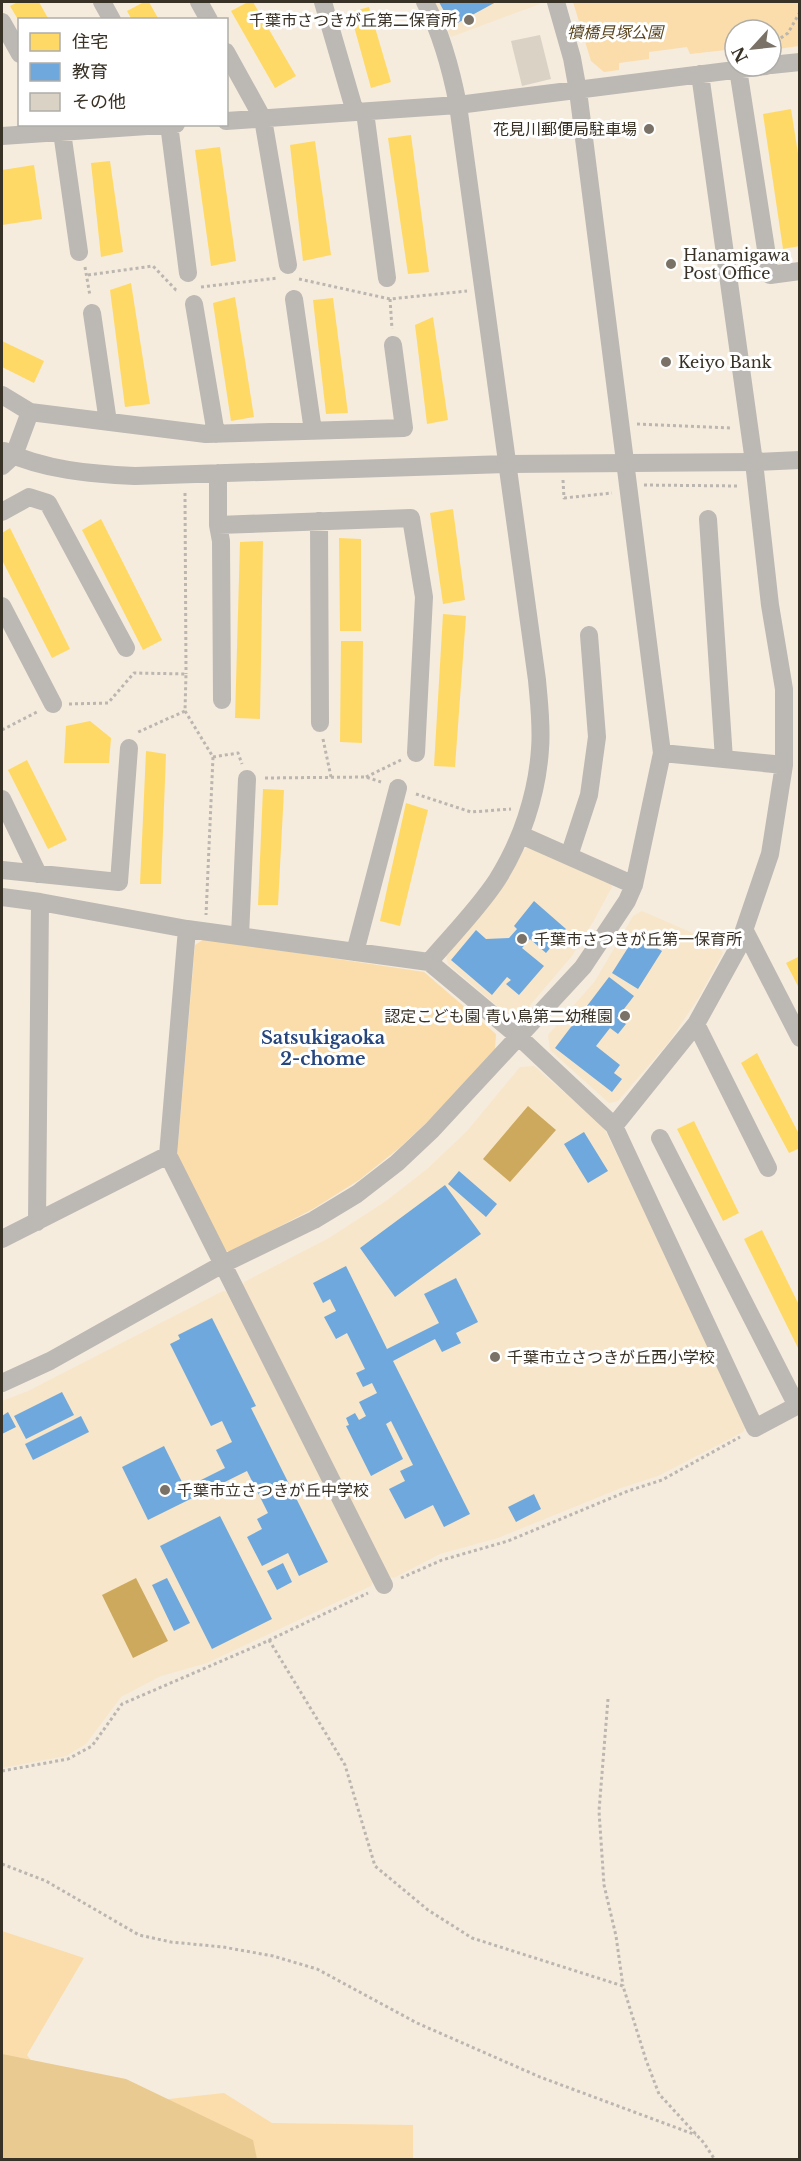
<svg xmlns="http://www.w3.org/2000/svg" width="801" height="2161" font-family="'Libre Baskerville','Noto Sans JP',serif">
<rect width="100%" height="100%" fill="#f5ecde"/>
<path fill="#f7e6ca" d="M433,2H539L540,4L451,37Z
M532,845L608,878L612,887L593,922L572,956L520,1017H510L448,964L446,955L508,880L522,851Z
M642,911L718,944L723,953L699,997L669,1042L618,1101L609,1103L550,1050L548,1035L595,981L633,916Z
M534,1066L603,1126L747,1423L743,1432L658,1476L621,1488L498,1538L440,1554L394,1578L387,1576L242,1291L244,1282L329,1238L386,1201L427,1169L467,1131L520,1067Z
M223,1291L229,1292L374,1580L371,1586L207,1663L161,1676L121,1697L86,1744L66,1756L2,1768V1401L28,1391Z"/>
<path fill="#faddab" d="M573,2H799V46L771,50V30H735V49L690,54L687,47L649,52V59L619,63V70L604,72L591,61Z
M204,939L424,972L496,1034L495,1049L439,1111L398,1149L359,1180L313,1209L230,1252L222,1249L177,1156L195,945Z
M2,1931L84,1958L27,2055L67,2110L224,2093L272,2123L413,2125V2159L2,2160Z"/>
<path fill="#e9ca90" d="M2,2054L126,2079L253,2140L257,2159H2Z"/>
<path fill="#cda95e" d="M528,1106L556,1130L510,1182L483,1159Z
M136,1578L168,1641L133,1658L102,1595Z"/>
<path fill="#ffd966" d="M18,2H39L49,20H20V23L10,6Z
M144,2H149L159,20H132L127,11Z
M248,2H253L296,76L275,88L231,11Z
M369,7L391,82L371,88L350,12Z
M791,109L800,166V246L783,249L763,114Z
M411,135L429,272L408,274L388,138Z
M315,141L331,255L303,261L290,145Z
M220,147L236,261L211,266L195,150Z
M110,161L123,252L101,257L91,163Z
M34,165L42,219L2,225V170Z
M131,283L150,404L125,407L110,290Z
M235,297L254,417L231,421L213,303Z
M333,298L348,413L326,414L313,300Z
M433,317L448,420L427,424L415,325Z
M2,341L44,361L34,383L2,367Z
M453,509L465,600L443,604L430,513Z
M101,519L162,640L143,650L82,530Z
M10,528L70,649L52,658L2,560V533Z
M339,538L361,539V631H340Z
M263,541L260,719L235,718L240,542Z
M443,614L466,616L455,767L434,766Z
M341,641H363L362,743L340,742Z
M90,721L111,738L109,763H64L66,726Z
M146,751L166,754L161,884H140Z
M27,760L67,840L48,849L8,770Z
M263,789L284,790L278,905H258Z
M406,803L428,810L400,926L380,921Z
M800,956V990L786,963Z
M757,1053L800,1136V1148L789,1153L741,1063Z
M694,1121L739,1213L723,1221L677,1129Z
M762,1230L800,1307V1352L744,1239Z"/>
<path fill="#6fa8dc" d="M439,2H496L452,26Z
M534,901L566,929L546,953L530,939L522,948L544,966L519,995L506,984L511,980L507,977L492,995L451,960L476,930L486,939L509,938L517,929L514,926Z
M636,935L662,951L638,989L612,973Z
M609,977L634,996L617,1018L626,1024L618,1034L610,1028L596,1046L620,1065L614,1073L622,1079L612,1092L555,1048Z
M584,1132L608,1171L588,1183L564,1144Z
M459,1171L497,1204L486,1217L448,1184Z
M445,1185L481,1234L395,1297L360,1248Z
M346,1266L387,1349L439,1323L424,1294L456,1278L478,1322L456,1333L461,1343L442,1352L435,1339L393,1361L470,1514L444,1527L433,1505L405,1519L389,1489L405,1481L400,1471L413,1465L391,1421L386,1424L403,1459L371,1476L346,1426L349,1425L346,1418L355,1413L359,1420L366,1416L359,1402L377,1393L372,1383L363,1387L356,1373L365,1369L347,1333L336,1339L324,1317L336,1311L330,1299L323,1303L313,1283Z
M212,1318L256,1406L251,1408L328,1562L299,1576L288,1553L262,1566L247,1537L262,1529L257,1519L268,1513L247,1471L148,1520L122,1467L164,1446L185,1488L225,1468L216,1450L232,1442L222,1421L211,1426L170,1344L180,1339L178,1335Z
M62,1392L74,1415L26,1439L14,1416Z
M8,1412L16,1427L2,1434V1416Z
M81,1416L89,1432L33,1460L25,1444Z
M534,1494L541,1509L516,1522L508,1507Z
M220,1516L272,1619L212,1649L160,1546Z
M283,1563L292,1582L277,1590L267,1571Z
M167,1578L190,1623L174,1631L152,1585Z"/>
<path fill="#dad2c5" d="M540,35L551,79L522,86L511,41Z"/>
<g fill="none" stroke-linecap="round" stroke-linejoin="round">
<path stroke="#bbb6af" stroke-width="3" stroke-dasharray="3 3" stroke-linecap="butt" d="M771,45L788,33L800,12
M85,267L90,296
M88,275L153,266L176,290H179
M299,279L390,299L467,291
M201,287L278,278
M390,299L392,329
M637,424L732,428
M563,480L564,498L612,493
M644,485L739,486
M185,493L186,674
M69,704L108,703L134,673L186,674L185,711L136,733
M185,711L213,757L206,915
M2,730L37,712
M323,739L331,777
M213,757L238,753L242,764
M366,777L401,760
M265,778L366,777L381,782
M416,794L471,812L511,809
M401,1578L442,1560L508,1541L628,1491L662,1480L740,1437
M269,1640L345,1765L375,1866L428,1910L472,1938L623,1986L646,2060L659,2094L704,2143L715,2160
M608,1699L599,1811L604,1885L616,1936L623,1986
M2,1771L68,1759L92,1746L122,1704L261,1644L368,1593
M2,1864L46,1881L139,1935L171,1942L223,1947L273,1956L317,1969L417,2023L540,2077L696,2135"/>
<path stroke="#bcb8b3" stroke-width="18" d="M102,2L112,20
M199,2L209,20
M323,2L355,112
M425,2C442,35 451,69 458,105L537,680C539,703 542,726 540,749C537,795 521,842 497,880C478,909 452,935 429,962
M2,22L20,54
M226,52L263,119L288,265
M771,65L800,62
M738,69L770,275L800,271
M365,112L387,278
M226,121L458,105L766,66
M58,124L62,132L79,252
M169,124L188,273
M2,136L176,124
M294,299L313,431
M194,304L216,434
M92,313L108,422
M2,395L30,412
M4,451C44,470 91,474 135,476L506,464
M754,462L800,460
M2,466L14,455L30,412L206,434L404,428L393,345
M218,473V525L221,541L222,700
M2,512L29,497L48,503L126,648
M708,519L724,759
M319,521L320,723
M218,525L411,518L424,597L416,753
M2,606L53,704
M662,753L784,765
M2,799L38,874
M521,835L634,885
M569,856L589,795L597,737L589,635
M2,870L119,882L129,748
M2,897L40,902L187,929L429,962L518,1036L614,1126L755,1428L800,1404
M187,929L168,1155L384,1585
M745,931L800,1038
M240,936L247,779
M355,952L398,788
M696,1024L768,1168
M614,1126L696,1024L738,948L770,854L784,765V689L770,605L754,462L700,74
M660,1138L797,1406
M37,1222L40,902
M2,1239L168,1155
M2,1383L50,1361L223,1264L314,1220L357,1194L397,1163L432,1130L583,967L627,901L634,885L662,753L578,91L572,58L556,2"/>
<path stroke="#bcb8b3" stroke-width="18" d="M506,464L754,462"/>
</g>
<g fill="#7a7266" stroke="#fff" stroke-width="2">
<circle cx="469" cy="20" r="6"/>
<circle cx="649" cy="129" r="6"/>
<circle cx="671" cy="264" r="6"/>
<circle cx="666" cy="362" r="6"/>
<circle cx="522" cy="939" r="6"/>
<circle cx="625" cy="1016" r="6"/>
<circle cx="495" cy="1357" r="6"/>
<circle cx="165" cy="1490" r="6"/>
</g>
<g text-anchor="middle" stroke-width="6" stroke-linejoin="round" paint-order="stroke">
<g font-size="16" fill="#383125" stroke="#fff" text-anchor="start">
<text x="457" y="26" text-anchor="end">千葉市さつきが丘第二保育所</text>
<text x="637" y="135" text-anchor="end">花見川郵便局駐車場</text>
<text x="683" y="261">Hanamigawa<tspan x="683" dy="18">Post Office</tspan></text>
<text x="678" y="368">Keiyo Bank</text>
<text x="534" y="945">千葉市さつきが丘第一保育所</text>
<text x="613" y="1022" text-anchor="end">認定こども園 青い鳥第二幼稚園</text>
<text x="507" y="1363">千葉市立さつきが丘西小学校</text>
<text x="177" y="1496">千葉市立さつきが丘中学校</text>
</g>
<g font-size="16" font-style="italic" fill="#5d4821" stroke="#fff">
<text x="615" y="38">犢橋貝塚公園</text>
</g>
<g font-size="18" font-weight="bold" fill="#26467c" stroke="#fff">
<text x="323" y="1044">Satsukigaoka<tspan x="323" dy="21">2-chome</tspan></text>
</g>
</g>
<rect width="801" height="2161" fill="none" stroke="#383125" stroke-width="6"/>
<rect x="18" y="18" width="210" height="108" fill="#ffffff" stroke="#afada8" stroke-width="1.5"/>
<rect x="30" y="33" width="30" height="18" fill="#ffd966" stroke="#afada8" stroke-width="1.5"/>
<text x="72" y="48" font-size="18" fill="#383125">住宅</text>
<rect x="30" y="63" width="30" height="18" fill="#6fa8dc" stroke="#afada8" stroke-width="1.5"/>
<text x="72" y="78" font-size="18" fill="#383125">教育</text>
<rect x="30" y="93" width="30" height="18" fill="#dad2c5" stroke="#afada8" stroke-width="1.5"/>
<text x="72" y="108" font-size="18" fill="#383125">その他</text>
<g transform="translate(753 48) rotate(243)"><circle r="28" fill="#ffffff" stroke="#afada8" stroke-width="1.5"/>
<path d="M0-4.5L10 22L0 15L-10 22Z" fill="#7a7266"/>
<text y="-9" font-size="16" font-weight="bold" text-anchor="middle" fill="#383125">N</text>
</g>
</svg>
